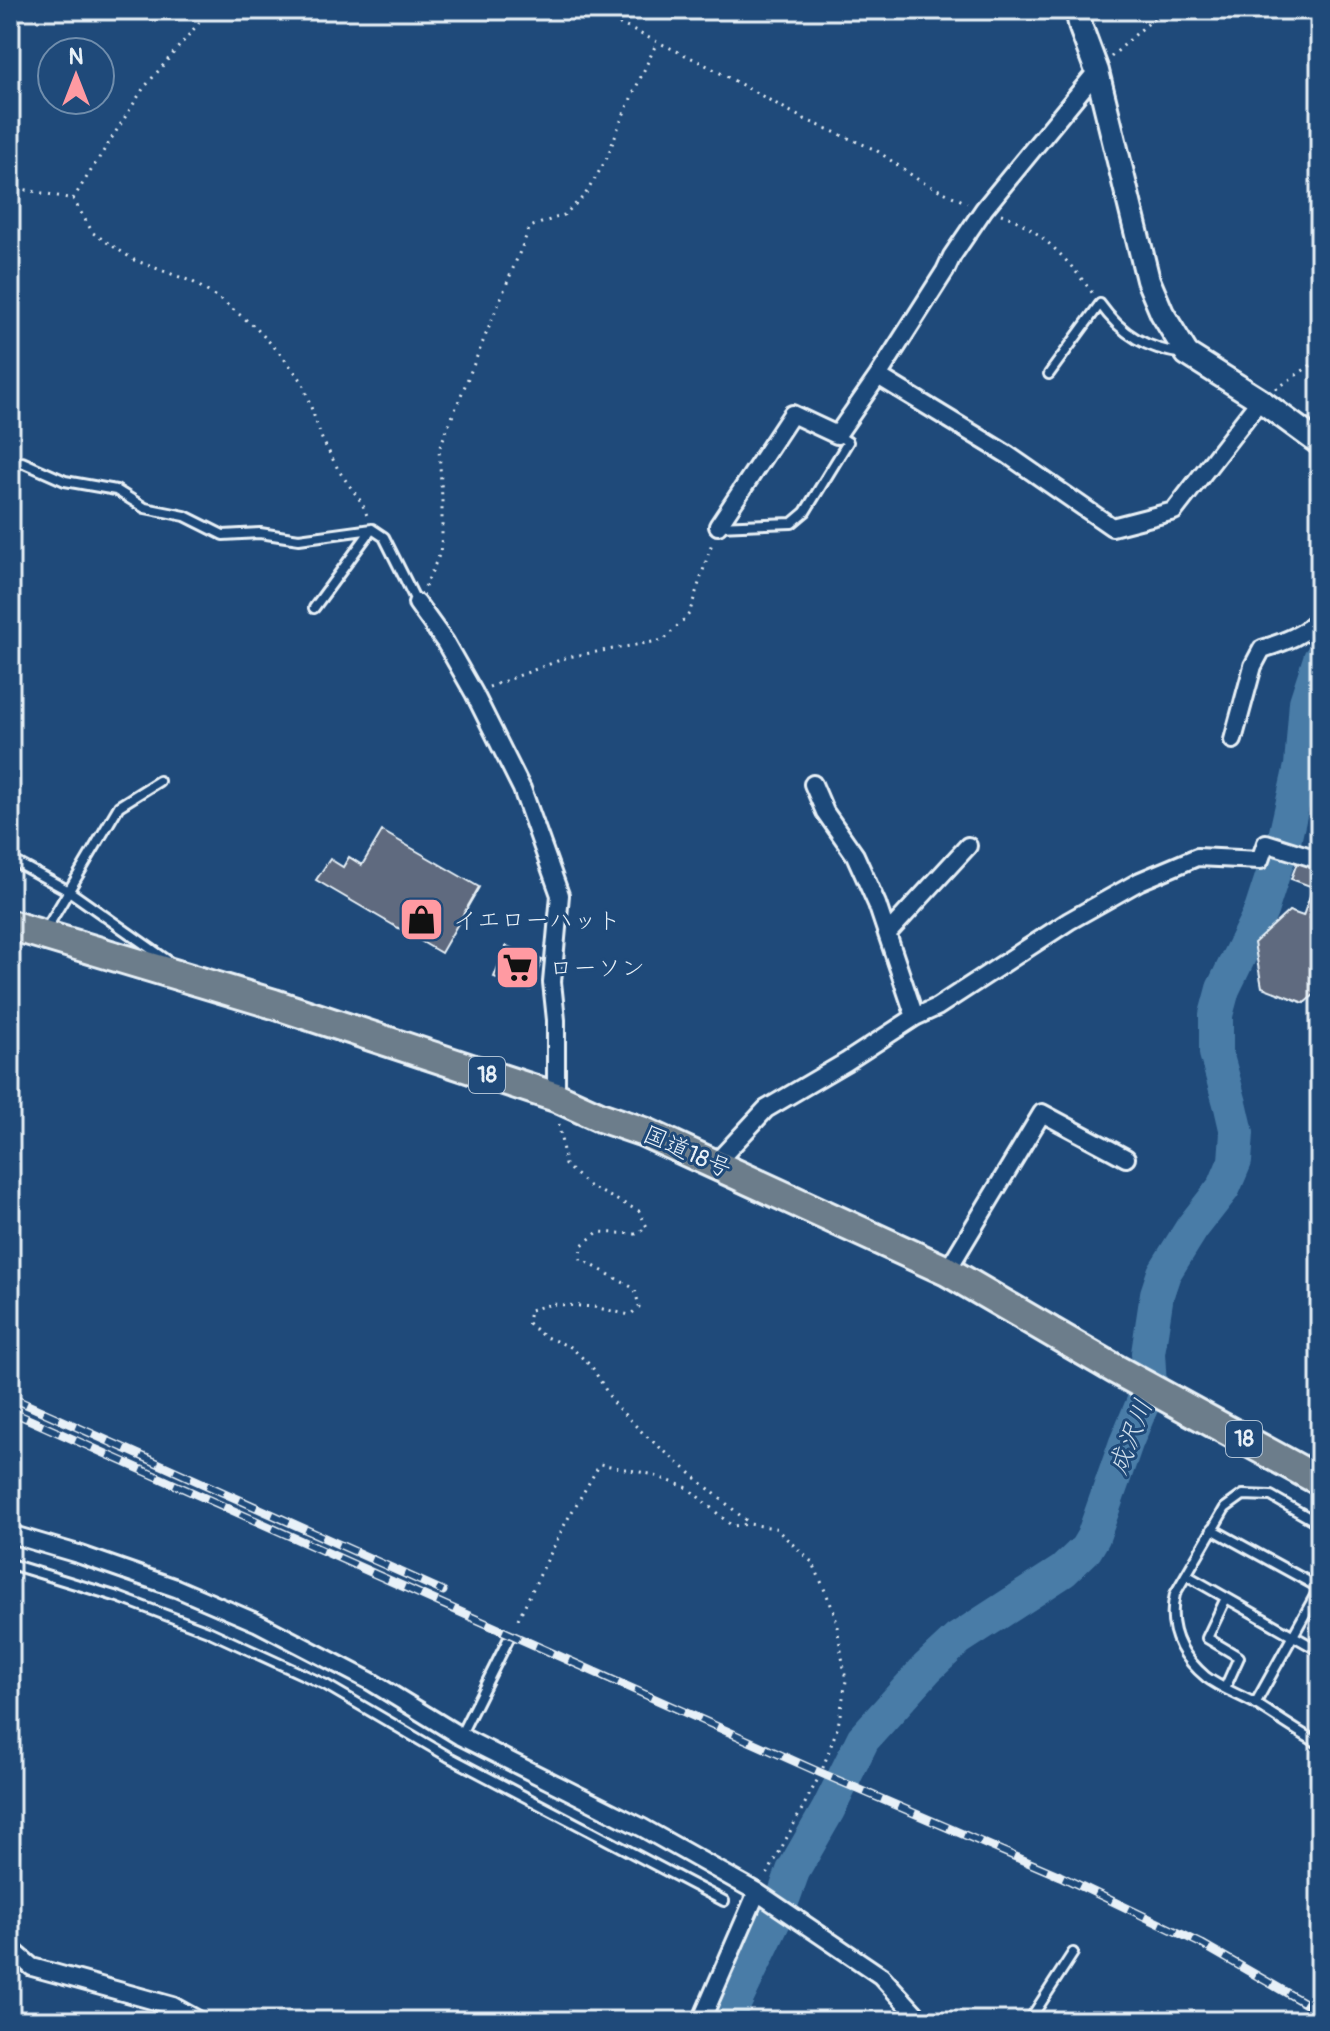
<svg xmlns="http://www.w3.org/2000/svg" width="1330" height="2031" viewBox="0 0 1330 2031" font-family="Pangolin,'Klee One',sans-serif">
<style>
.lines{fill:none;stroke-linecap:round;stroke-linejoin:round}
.river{stroke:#497ca7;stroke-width:34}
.building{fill:#5f6b7f;stroke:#e8f1f8;stroke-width:2}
.lane-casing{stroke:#e8f1f8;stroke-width:14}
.street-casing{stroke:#e8f1f8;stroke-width:22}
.secondary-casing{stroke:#e8f1f8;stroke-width:28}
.highway-casing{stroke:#e8f1f8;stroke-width:34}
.path{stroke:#e8f1f8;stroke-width:3;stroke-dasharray:2 6;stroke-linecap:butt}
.lane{stroke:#1f4a7a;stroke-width:8}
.street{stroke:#1f4a7a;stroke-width:16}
.secondary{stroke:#1f4a7a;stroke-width:22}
.highway{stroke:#6c7d8b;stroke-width:28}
.rail-casing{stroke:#e8f1f8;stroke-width:9}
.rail{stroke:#1f4a7a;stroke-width:6;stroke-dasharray:18;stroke-linecap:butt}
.labels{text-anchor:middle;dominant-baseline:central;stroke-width:6;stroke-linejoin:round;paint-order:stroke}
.shield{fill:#1f4a7a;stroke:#acbfd2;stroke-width:2}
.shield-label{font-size:22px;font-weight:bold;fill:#e8f1f8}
.poi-label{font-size:24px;fill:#e8f1f8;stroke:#1f4a7a;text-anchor:start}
.street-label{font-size:24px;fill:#e8f1f8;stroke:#1f4a7a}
.water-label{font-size:26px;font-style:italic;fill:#d0dfec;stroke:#1f4a7a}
</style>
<rect width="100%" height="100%" fill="#1f4a7a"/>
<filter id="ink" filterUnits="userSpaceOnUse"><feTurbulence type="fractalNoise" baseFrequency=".0125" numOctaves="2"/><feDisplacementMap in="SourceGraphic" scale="16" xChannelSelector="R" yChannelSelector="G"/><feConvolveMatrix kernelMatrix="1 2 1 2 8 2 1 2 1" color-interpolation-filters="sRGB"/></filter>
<g filter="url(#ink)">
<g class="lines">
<path class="river" d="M726,2021L779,1910L793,1871L828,1810L863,1739L927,1668L958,1639L1063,1571L1086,1549L1093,1537L1126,1443L1150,1386L1148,1353L1157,1294L1164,1273L1192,1228L1224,1187L1235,1161L1237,1133L1231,1107L1216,1053V1015L1223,989L1261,911L1285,837L1301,766L1306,702L1320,659"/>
</g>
<path class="building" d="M382,831L479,887L441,953L316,880L330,859L343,867L349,857L362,865Z
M1298,860L1320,868V911L1319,913L1313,911L1310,918L1320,922V990L1304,1003L1262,987L1254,943L1289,911L1303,916L1313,887L1291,879Z
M506,946L542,960L530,990L494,977Z"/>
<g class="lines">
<defs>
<path id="lane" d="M1049,374L1100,304C1122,335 1147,349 1184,354
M10,468L22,462L65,481L116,490L145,508L185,516L223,535L260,533L299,539L372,529L384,537L417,603
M718,526L792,523L805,512L848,442L837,435
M314,608L372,529
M10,859L69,891L167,960
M45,931L119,806L159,781
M1320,1524L1271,1496L1243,1495L1225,1508L1175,1594C1167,1628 1180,1655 1206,1677C1220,1688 1240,1695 1256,1704C1277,1717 1298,1732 1320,1744
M1212,1529L1320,1588
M10,1564L118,1597L208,1631L326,1685L449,1757L724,1901
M1186,1575L1320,1651
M1225,1688L1239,1657L1207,1638L1226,1598
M1255,1704L1320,1587
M460,1736L509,1638
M1029,2021L1073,1953"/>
<path id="street" d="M878,376L1008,455L1112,527L1174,511L1260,400
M718,526L792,414L837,435L878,376L945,271L952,256L984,209L1097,71
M417,603L445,642L474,693L522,789L560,895L552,982L556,1020V1097
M1233,740L1253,666L1262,649C1281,643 1309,634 1320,616
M813,784L825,812L855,855L877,904L915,1017
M887,934L968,846
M714,1165L766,1109L846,1062L915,1017L937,1007L1069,921L1140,881L1197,857L1260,860L1266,843L1320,860
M947,1271L1042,1113L1126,1158
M10,1534L78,1554L176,1588L258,1623L370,1681L460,1736L643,1828L757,1892L881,1976L922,2021
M10,1948L32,1967L173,2006L200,2021
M701,2021L757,1892"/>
<path id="secondary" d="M1077,10L1081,28L1097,71L1148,280L1162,313L1187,354L1260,400L1320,444"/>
<path id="highway" d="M10,925L274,1004L556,1097L600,1117L644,1132L947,1271L1115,1369L1320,1481"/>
</defs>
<use href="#lane" class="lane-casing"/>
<use href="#street" class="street-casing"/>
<use href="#secondary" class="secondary-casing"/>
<use href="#highway" class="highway-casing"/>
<path class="path" d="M590,10L702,63L804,119L876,150L920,181L967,203
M1111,57L1137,33L1164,10
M10,192L22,189L73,199L93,233L134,260L193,282L225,303L254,326L278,351L302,381L322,439L339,471L362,503L368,518
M73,199L143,89L198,24L213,10
M1001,214C1038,226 1071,263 1093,294
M1276,389L1320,359
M425,587L440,553L442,535V498L439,449L530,227L564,215L585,195L606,160L622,118L657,42
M489,687L568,657L664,640L689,614L712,543
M559,1124L565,1165L589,1186L639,1211L647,1227L636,1234L598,1232L582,1245L581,1259L635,1289L639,1307L630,1315L594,1307L552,1304L530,1310L528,1323L543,1336L571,1347L592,1367L614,1404L644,1434L748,1522
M518,1619L566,1522L600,1464L650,1474L688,1488L732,1526L749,1524L775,1528L813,1563L835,1614L846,1681L838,1726L821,1773L766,1877"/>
<use href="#lane" class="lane"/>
<use href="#street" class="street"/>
<use href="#secondary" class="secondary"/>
<use href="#highway" class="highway"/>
<defs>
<path id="rail" d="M10,1397L443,1591
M10,1411L821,1773L1060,1876L1202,1944L1320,2012"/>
</defs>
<use href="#rail" class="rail-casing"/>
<use href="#rail" class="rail"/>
</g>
</g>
<defs>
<symbol id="shop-square" viewBox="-11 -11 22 22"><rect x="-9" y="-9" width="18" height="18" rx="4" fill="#ff9aa2" stroke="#1f4a7a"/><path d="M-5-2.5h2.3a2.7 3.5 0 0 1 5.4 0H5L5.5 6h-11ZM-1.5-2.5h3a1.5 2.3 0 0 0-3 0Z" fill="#111"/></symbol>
<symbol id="supermarket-square" viewBox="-11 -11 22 22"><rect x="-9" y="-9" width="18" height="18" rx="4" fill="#ff9aa2" stroke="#1f4a7a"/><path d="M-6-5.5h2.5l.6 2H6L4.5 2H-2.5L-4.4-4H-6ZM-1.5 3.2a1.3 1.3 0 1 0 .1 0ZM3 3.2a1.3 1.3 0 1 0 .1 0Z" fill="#111"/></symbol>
</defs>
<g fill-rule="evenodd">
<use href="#shop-square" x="396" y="894" width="51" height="51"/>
<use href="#supermarket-square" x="492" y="942" width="51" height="51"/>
</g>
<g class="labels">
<g class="shield">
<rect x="469" y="1057" width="36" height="36" rx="6"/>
<rect x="1226" y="1421" width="36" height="36" rx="6"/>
</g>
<g class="shield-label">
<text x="487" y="1075">18</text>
<text x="1244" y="1439">18</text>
</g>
<g class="poi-label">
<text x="453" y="920">イエローハット</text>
<text x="549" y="968">ローソン</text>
</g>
<g class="street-label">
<text transform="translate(687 1152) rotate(24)">国道18号</text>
</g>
<g class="water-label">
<text transform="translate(1131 1437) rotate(-69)">成沢川</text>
</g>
</g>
<rect width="1330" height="2031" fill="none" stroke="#1f4a7a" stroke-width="40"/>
<rect x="20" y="20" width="1290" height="1991" fill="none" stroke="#e8f1f8" stroke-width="3" filter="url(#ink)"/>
<g transform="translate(76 76)"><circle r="38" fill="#1f4a7a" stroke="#6f8dac" stroke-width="2"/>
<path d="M0-6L14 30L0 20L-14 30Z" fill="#ff9aa2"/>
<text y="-12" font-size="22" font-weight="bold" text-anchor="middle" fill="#e8f1f8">N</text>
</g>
</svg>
